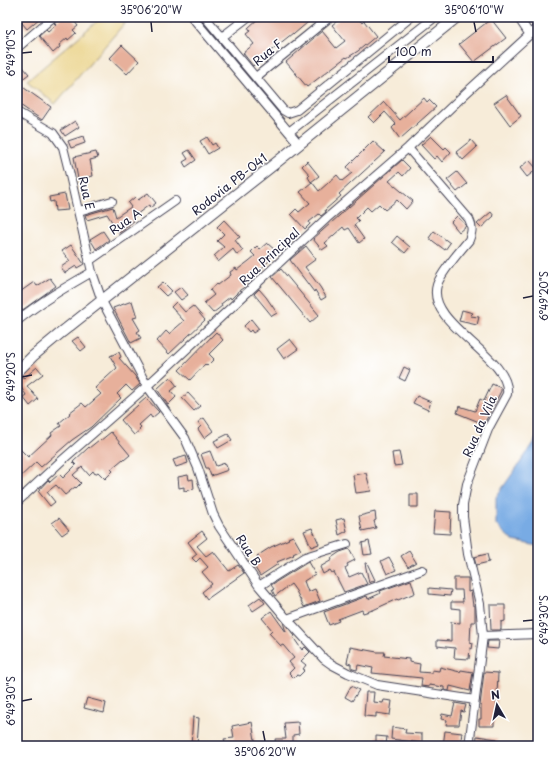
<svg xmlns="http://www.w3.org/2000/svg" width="555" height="763" viewBox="0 0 555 763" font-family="'Playpen Sans',sans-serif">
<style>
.sand{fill:#eeda9e;stroke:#887e6c}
.water{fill:#78abe4;stroke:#4d6690}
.building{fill:#e7b09b}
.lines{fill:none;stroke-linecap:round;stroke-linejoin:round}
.minor-casing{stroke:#424053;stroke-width:10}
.major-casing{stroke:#424053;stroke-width:12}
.minor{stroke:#fff;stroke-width:8}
.major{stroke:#fff;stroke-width:10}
.ticks{fill:none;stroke:#22223b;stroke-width:1.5}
.labels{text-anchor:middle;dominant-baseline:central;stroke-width:3;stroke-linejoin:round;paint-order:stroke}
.street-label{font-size:12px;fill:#22223b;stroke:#fff}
.neatline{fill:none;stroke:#22223b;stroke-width:1.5}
.ticks-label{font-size:10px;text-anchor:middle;fill:#22223b}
</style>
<rect width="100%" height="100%" fill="#fff"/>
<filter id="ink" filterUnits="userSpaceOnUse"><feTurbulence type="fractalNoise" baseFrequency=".025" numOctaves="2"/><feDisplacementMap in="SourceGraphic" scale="8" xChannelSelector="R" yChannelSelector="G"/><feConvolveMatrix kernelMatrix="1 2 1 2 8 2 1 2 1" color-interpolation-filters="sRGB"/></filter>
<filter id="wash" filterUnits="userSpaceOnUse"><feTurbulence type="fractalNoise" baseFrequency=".012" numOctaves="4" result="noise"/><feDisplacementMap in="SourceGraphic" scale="16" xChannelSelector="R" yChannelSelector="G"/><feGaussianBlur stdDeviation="0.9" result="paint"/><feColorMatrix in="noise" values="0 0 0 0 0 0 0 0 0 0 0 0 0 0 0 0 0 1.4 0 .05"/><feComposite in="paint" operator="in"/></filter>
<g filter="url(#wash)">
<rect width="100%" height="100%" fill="#f7ecd9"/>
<path class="sand" d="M102,17H130L55,104L27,81Z"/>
<path class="water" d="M538,434V546L513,541L496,525V497L534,443Z"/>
<g id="blocks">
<path class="building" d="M17,17H41L27,29Z
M62,17H71L78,26L73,30L76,33L68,40L67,38L59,45L60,47L53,53L39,36L46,30L48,32L56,25L54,23Z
M260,17H314L294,34L293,33L263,57L253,66L243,53L254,44L246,34L250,31L248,28Z
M342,17H357L362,23L364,21L376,36L358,51L347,58L346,57L307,87L286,62L322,31L336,48L345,41L332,25Z
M491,19L506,38L474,62L459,44Z
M122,45L139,61L127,74L110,58Z
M17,60L29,74L17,83L51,107L42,120L17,103Z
M506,95L521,116L510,125L494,103Z
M424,98L427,102L429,100L436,107L400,139L392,128L396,124L385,112L374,123L368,117L384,102L400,120Z
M75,121L79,127L65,136L61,130Z
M83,136L85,143L71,148L68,141Z
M431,136L444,149L446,147L451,152L442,162L437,156L434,159L421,145Z
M207,137L212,145L215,143L218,148L208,154L200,141Z
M471,140L477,147L463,160L456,152Z
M373,141L385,152L339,194L341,196L325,210L326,212L321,216L319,214L309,222L310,224L305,229L291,214L296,209L299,212L310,203L300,192L312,182L319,191L337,175L342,181L352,173L347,167Z
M189,150L196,160L186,167L183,162L188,159L184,153Z
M96,152L98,158L90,160L93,176L78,179L74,157Z
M402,160L410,168L403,176L399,172L389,181L413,201L406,209L397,200L385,210L379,204L371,211L367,207L356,218L359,221L354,225L364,239L359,243L349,228L345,230L343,227L325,243L328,246L322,250L313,239Z
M529,160L537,169L527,177L520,168Z
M307,161L319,176L311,182L308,177L310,175L302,166Z
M457,172L467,184L457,192L447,180Z
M148,193L156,203L150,208L149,205L132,218L134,221L124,228L125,229L119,233L107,214L87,220L85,215L113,207L116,217L131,207L128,203L135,197L138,200Z
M65,194L68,210L55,211L54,201L50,202L49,197Z
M491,212L494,216L481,228L477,224Z
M457,216L466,226L459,232L451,222Z
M224,220L240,237L235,240L243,251L237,255L233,249L218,262L214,256L224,247L217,241L224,234L217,227Z
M103,231L109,240L96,249L90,239Z
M434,231L450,243L445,250L429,238Z
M397,236L410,247L405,253L392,242Z
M267,243L276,251L269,259L270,260L255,275L256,276L249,284L237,292V293L231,299L230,297L221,304L222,306L213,313L204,303L214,295L210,290L217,284L218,285L231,275L230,272L236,268L237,270L249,261L255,256L251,252L257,246L260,249Z
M71,245L84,264L77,268L76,266L65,273L61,267L70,261L62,251Z
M306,246L316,259L305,267L320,287L326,297L321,300L315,290L314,292L290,260Z
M281,269L319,315L310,323L272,277Z
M50,278L56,286L17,314V294L34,282L37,286Z
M163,282L172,291L166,296L157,287Z
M181,287L188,295L181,300L174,292Z
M259,289L266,297L277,313L272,316L254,294Z
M132,301L137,317L133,318L140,330L137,332L141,338L131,343L113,308Z
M176,302L185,312L193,306L205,320L169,354L157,341L166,331L169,334L184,321L171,307Z
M462,310L473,313L470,316L479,317L477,325L459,321Z
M251,319L259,329L253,333L251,330L249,332L244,326Z
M216,332L223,340L209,354L214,359L207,366L205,364L190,380L179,370Z
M78,337L86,347L81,351L72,341Z
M290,339L298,349L284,359L277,349Z
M119,352L121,357L119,358L135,376L140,384L132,391L126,385L117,394L121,398L91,427L72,440L41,467L36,462L17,480V446L28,457L52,435L51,433L61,426L59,423L70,414L69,413L82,403L86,407L101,394L95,388L117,368L110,356Z
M37,367L43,374L27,386L38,399L30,406L23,397L26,395L17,381L23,377L24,378Z
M404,367L410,370L405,381L399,378Z
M170,377L177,386L171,391L176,397L168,405L157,389Z
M492,384L501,388V391L484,424L457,413L459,406L475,411L480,399L484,401Z
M188,393L200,406L194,411L182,398Z
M417,396L431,402L428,410L413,403Z
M146,398L159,412L152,418L150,415L139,425L141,427L139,429L140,430L134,435L121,420Z
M204,418L213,431L204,438L198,429L201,426L198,422Z
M111,432L130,455L124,460L123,459L111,469L113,471L105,479L98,472L95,474L93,471L89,475L82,467L73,475L81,483L76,488L75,487L65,495L56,485L47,492L55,502L50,506L38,491L48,480L50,482L59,474L63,478L76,465L73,462L89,447V448L99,440L100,441Z
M228,434L232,440L218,448L214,441Z
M210,451L216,466L225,463L228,470L211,476L208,468H206L201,454Z
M399,452L402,465L394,466L392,453Z
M186,456L188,463L176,467L173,460Z
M366,473L371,491L356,493L353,475Z
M188,475L189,480L193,479L194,489L184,491V487L179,488L178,477Z
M410,494H418V507H410Z
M435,511L451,512L450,534L433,533Z
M375,512L376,520L374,521L376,528L362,531L359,516Z
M59,518L69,530L62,535L52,523Z
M344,518L347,531L339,535L336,520Z
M312,528L319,544L311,547L304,531Z
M202,531L207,538L197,546L206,556L213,551L229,571L238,565L244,573L207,599L202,592L212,584L202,572L208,567L200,558L196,562L192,558L197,554L188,542Z
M293,536L301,550L293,554L294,555L277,562L278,564L260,576L252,563L259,559L257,556L271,547L289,539L288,538Z
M369,541L372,554L364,555L362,543Z
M349,549L355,560L347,564L348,566L345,568L349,577L361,572L367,584L344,592L334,572L332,573L330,570L323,574L320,567L332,560L331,558L340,552Z
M409,551L416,562L408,567L401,556Z
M487,554L489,562L476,565L474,557Z
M389,557L396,570L387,574L381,561Z
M308,562L315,574L304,581L308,592L315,589L320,601L304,607L296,591L291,584L275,596L272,590L274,589L271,585Z
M365,563H367L375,580L369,583Z
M454,578H468V592L471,591L473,606H475V622H471L470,642L473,643L472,649L470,648L469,659L454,658L455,648L437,646V640L451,641V622L460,623V609L451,608V602H463L462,590H454Z
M411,580L415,593L398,600L397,599L373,610L363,613L362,610L338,619L339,621L329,625L324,612L367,596L368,599L381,593L380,591Z
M429,588L451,590L450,596L429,594Z
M260,597L265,603L253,611L249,605Z
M490,605H505V621L501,622V630H491Z
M271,611L286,632L283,622L295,636L293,637L302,650L305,647L310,652L301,661L306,665L303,669L305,670L299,676L297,675L294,678L289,673L294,668L289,662L294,658L283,645L281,646L269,633L272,630L262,618Z
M488,641H499L498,649L487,648Z
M350,647L377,652H385L384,656L409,659V662L420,664L419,672L432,673V670L439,671L440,667L460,672L461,670L473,672L470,691L450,686L449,691L444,690V687L429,685V687L421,686L422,678L372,673L373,668L358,665L357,670L353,669L351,668V664L347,663Z
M484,672L498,673L496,718H494V726H479V719H481V706H480Z
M351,686L359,690L352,701L345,697Z
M366,692H374L373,702L383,703L384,700L392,701L390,715L376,713V717L364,716Z
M87,698L106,703L104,713L84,708Z
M455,703L466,705L464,712L461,711L459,725H446L447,720L441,719L442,714L452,716Z
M193,717L199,718L197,745H191Z
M252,722L256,746H240V743L226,746L224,739L234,738L232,726Z
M298,722L299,734L293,735V746H276L275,739H286L284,723Z
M392,727L406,729L405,733L422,734V743L391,739Z
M445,731L462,733L460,746H443Z
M376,736L387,737L386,744H376Z
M477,736L497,739L496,746L476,744Z"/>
</g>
</g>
<g filter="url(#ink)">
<use href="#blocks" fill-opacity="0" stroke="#424053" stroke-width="1"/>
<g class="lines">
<defs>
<path id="minor" d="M192,17L299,144
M205,17L283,110L288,113L297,110L411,17
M518,17L530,35
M222,37L248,17
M17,48L53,17
M256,77L330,17
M17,112L53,133L63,147L69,171L92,272L102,301L147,386L185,438L198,468L213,514L219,526L259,586L287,619L324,659L331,664L348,673L377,685L475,700
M289,132L435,17
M408,148L469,219C473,227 472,232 469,240C460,251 441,272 437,285C425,324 512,357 507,394L489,427L467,484L463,505V517L468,554L480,604L483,636L469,746
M79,211L112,201
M89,261L175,201
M17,321C40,302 66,287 92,272
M17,502L59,463L147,386L327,218L408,148L466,93L538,27
M259,586L305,557L347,544
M287,619L422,570
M483,636L538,634"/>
<path id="major" d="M17,372L33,356L62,332L277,162L457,17"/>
</defs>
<use href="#minor" class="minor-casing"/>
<use href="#major" class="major-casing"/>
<use href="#minor" class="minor"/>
<use href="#major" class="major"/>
</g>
</g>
<path class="ticks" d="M151,22L152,32M474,22L476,32M22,53L32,52M523,298L533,296M22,377L32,375M523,621L533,620M22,701L32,699M263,731L265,741"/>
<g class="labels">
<g class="street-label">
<text transform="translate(267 52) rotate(-39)">Rua F</text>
<text transform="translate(229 184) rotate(-38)">Rodovia PB-041</text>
<text transform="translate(87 193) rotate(77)">Rua E</text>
<text transform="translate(125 221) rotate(-35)">Rua A</text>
<text transform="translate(269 256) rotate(-43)">Rua Principal</text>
<text transform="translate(479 426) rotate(-66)">Rua da Vila</text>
<text transform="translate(249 550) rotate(57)">Rua B</text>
</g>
</g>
<rect width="555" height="763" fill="none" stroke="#fff" stroke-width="44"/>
<g transform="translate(497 705) rotate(351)" stroke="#ffffff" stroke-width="3" paint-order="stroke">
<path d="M0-3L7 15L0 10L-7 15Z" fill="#22223b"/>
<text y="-6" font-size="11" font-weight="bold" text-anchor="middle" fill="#22223b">N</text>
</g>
<path d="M389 56v6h104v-6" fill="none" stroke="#22223b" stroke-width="2"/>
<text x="395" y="56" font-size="12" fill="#22223b" stroke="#ffffff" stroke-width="3" paint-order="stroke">100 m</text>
<rect x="22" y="22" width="511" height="719" class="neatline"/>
<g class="ticks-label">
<text x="151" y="14">35°06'20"W</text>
<text x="474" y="14">35°06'10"W</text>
<text transform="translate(11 53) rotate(-90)" y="4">6°49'10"S</text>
<text transform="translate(544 296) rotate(-90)" y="4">6°49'20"S</text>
<text transform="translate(11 377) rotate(-90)" y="4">6°49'20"S</text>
<text transform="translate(544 620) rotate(-90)" y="4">6°49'30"S</text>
<text transform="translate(11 701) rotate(-90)" y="4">6°49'30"S</text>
<text x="265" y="756">35°06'20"W</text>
</g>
</svg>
